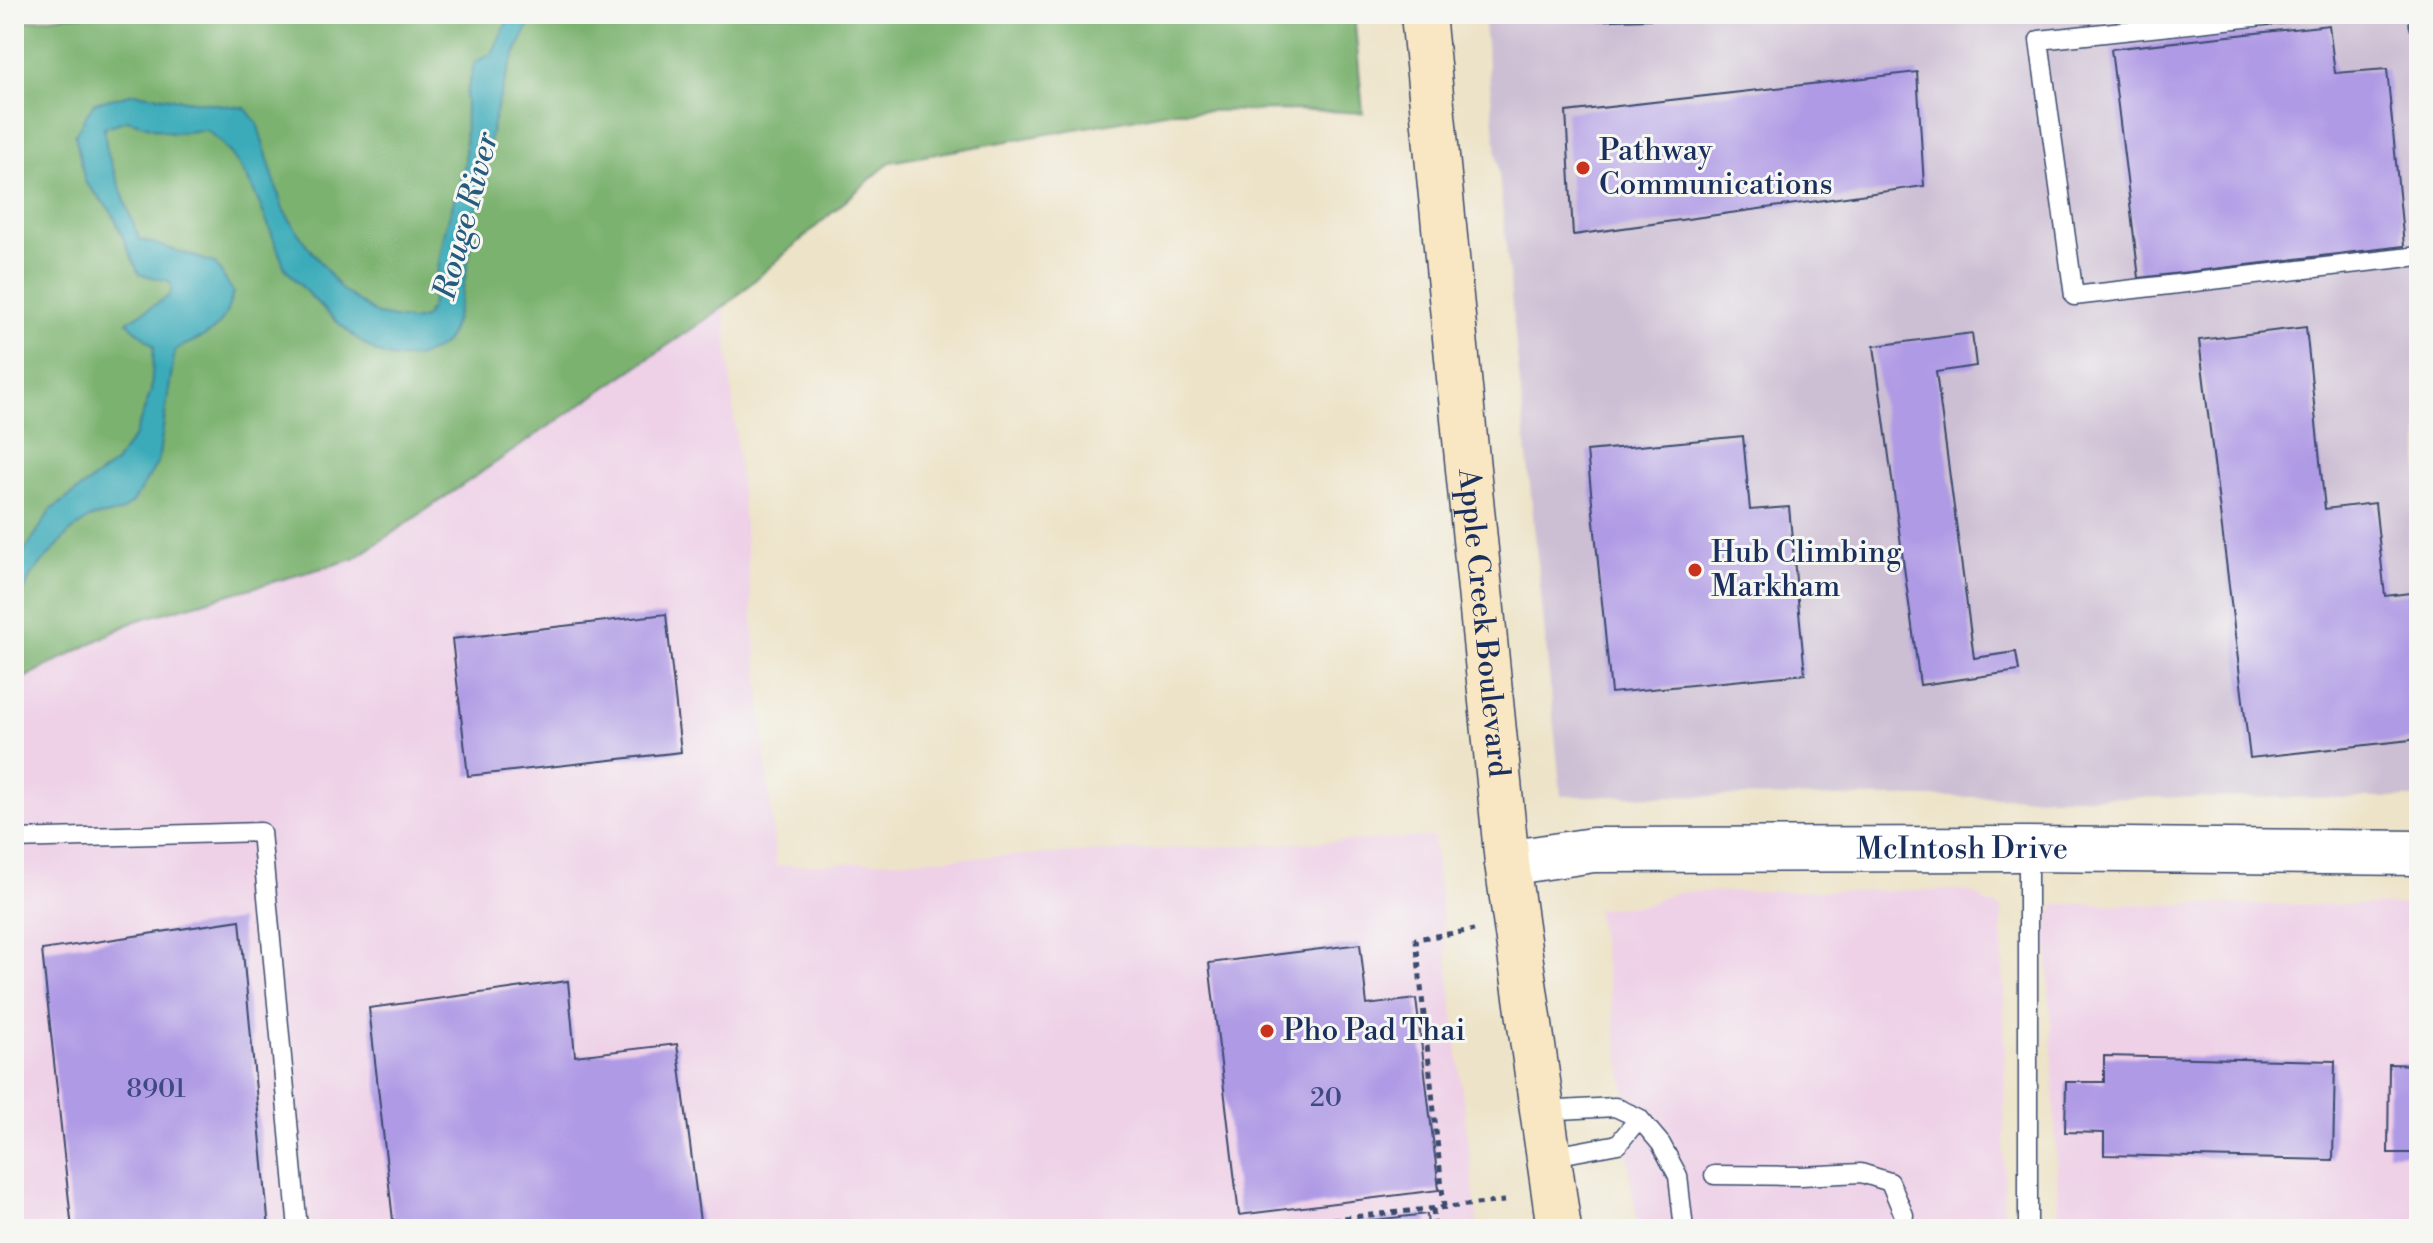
<svg xmlns="http://www.w3.org/2000/svg" width="2433" height="1243" viewBox="0 0 2433 1243" font-family="'Libre Bodoni',serif">
<style>
.built{fill:#eed0e7}
.industrial{fill:#ccbed3}
.forest{fill:#7cb26f;stroke:#4c7066;stroke-width:2}
.water{fill:#3babb9;stroke:#2b6d8c;stroke-width:2}
.building{fill:#af9ae5}
.lines{fill:none;stroke-linecap:round;stroke-linejoin:round}
.service-casing{stroke:#3a4a6e;stroke-width:21}
.tertiary-casing{stroke:#3a4a6e;stroke-width:47}
.secondary-casing{stroke:#3a4a6e;stroke-width:47}
.path{stroke:#3a4a6e;stroke-width:5;stroke-dasharray:6 6;stroke-linecap:butt}
.service{stroke:#fff;stroke-width:18}
.tertiary{stroke:#fff;stroke-width:44}
.secondary{stroke:#f9e7c3;stroke-width:44}
.poi-dot{fill:#c8321e;stroke:#f6f6f2;stroke-width:3}
.labels{text-anchor:middle;dominant-baseline:central;stroke-width:6;stroke-linejoin:round;paint-order:stroke}
.number-label{font-size:26px;fill:#404a80}
.poi-label{font-size:30px;fill:#1b2f5e;stroke:#f6f6f2;text-anchor:start}
.street-label{font-size:30px;fill:#1b2f5e;stroke:#f6f6f2}
.water-label{font-size:32px;font-style:italic;fill:#265a7e;stroke:#f6f6f2}
</style>
<rect width="100%" height="100%" fill="#f6f6f2"/>
<filter id="ink" filterUnits="userSpaceOnUse"><feTurbulence type="fractalNoise" baseFrequency=".0125" numOctaves="2"/><feDisplacementMap in="SourceGraphic" scale="16" xChannelSelector="R" yChannelSelector="G"/><feConvolveMatrix kernelMatrix="1 2 1 2 8 2 1 2 1" color-interpolation-filters="sRGB"/></filter>
<filter id="wash" filterUnits="userSpaceOnUse"><feTurbulence type="fractalNoise" baseFrequency=".006" numOctaves="4" result="noise"/><feDisplacementMap in="SourceGraphic" scale="32" xChannelSelector="R" yChannelSelector="G"/><feGaussianBlur stdDeviation="1.8" result="paint"/><feColorMatrix in="noise" values="0 0 0 0 0 0 0 0 0 0 0 0 0 0 0 0 0 1.4 0 .05"/><feComposite in="paint" operator="in"/></filter>
<g filter="url(#wash)">
<rect width="100%" height="100%" fill="#ede3c8"/>
<path class="built" d="M724,307L776,866L1433,837L1478,1229H14V683L135,621L354,559Z
M1961,890L1978,895L1988,904H1995L2002,910L2005,1054L2003,1229H1638L1628,1161L1625,1090L1596,909L1646,905L1677,892Z
M2056,904L2419,905V1229H2059L2047,928L2051,912Z"/>
<path class="industrial" d="M1483,14H2419V798L1561,796Z"/>
<path class="forest" d="M110,14H1354L1363,113L1308,110L1176,111L890,162L724,307L354,559L135,621L14,683V23L63,16Z"/>
<path class="water" d="M511,14H534C526,32 516,50 509,69C485,135 477,214 464,283C461,298 454,336 442,345C425,358 399,363 379,353C350,338 306,293 285,268C265,219 250,162 206,130L171,133L127,120L104,128L107,152L139,239L215,263L233,292C223,333 210,333 175,350L158,462L133,502L120,512L89,518L69,533L31,575L14,616V568L51,510L114,464L135,435L151,391L154,346L127,322L169,296L172,287L169,281L139,274L112,212L85,182L75,134L94,103L134,93L245,108L257,123L283,209L303,240L342,290L378,315L411,321L424,318L431,307L445,230L465,164L466,95L475,62L492,54Z"/>
<g id="blocks">
<path class="building" d="M1576,14H1657L1651,19L1577,21Z
M2329,25L2335,73L2387,69L2404,246L2139,278L2111,49Z
M1917,72L1924,186L1573,235L1566,112Z
M2306,327L2325,509L2375,503L2385,596L2419,592V739L2250,758L2199,340Z
M1972,333L1976,366L1936,372L1974,658L2016,652L2019,671L1920,685L1874,346Z
M1743,436L1750,510L1789,507L1805,674L1611,693L1587,451Z
M666,614L681,752L468,776L452,639Z
M240,920L269,1229H72L42,950Z
M1360,944L1367,1005L1416,999L1439,1190L1239,1215L1209,963Z
M568,981L575,1056L677,1044L701,1229H394L369,1008Z
M2104,1056L2335,1061L2333,1160L2104,1155V1133L2065,1132L2066,1082H2104Z
M2389,1064L2419,1065V1153H2388Z
M1427,1214L1428,1229H1311V1227Z"/>
</g>
</g>
<g filter="url(#ink)">
<use href="#blocks" fill-opacity="0" stroke="#3a4a6e" stroke-width="2"/>
<g class="lines">
<defs>
<path id="service" d="M2282,14L2039,40L2074,296L2419,256
M2418,14L2419,25
M14,839L261,832L298,1229
M2028,849V1229
M1542,1111L1615,1107L1639,1118L1661,1144L1678,1176L1684,1229
M1549,1157L1618,1144L1639,1118
M1714,1175L1801,1176L1861,1173L1890,1182L1904,1215L1902,1229"/>
<g id="tertiary">
<path id="s1" d="M1507,863L1593,850L2028,849L2419,853"/>
</g>
<g id="secondary">
<path id="s2" d="M1423,14L1507,863L1559,1229"/>
</g>
</defs>
<use href="#service" class="service-casing"/>
<use href="#tertiary" class="tertiary-casing"/>
<use href="#secondary" class="secondary-casing"/>
<path class="path" d="M1444,1207L1416,939L1474,930
M1433,1209L1435,1229
M1237,1229L1505,1201"/>
<use href="#service" class="service"/>
<use href="#tertiary" class="tertiary"/>
<use href="#secondary" class="secondary"/>
</g>
</g>
<g class="poi-dot">
<circle cx="1583" cy="168" r="8"/>
<circle cx="1695" cy="570" r="8"/>
<circle cx="1267" cy="1031" r="8"/>
</g>
<g class="labels">
<g class="number-label">
<text x="156" y="1089">8901</text>
<text x="1326" y="1098">20</text>
</g>
<g class="poi-label">
<text x="1599" y="151">Pathway<tspan x="1599" dy="34">Communications</tspan></text>
<text x="1711" y="553">Hub Climbing<tspan x="1711" dy="34">Markham</tspan></text>
<text x="1283" y="1031">Pho Pad Thai</text>
</g>
<g class="street-label">
<text stroke="none"><textPath href="#s2" startOffset="612">Apple Creek Boulevard</textPath></text>
<text stroke="none"><textPath href="#s1" startOffset="456">McIntosh Drive</textPath></text>
</g>
<g class="water-label">
<text transform="translate(466 216) rotate(-75)">Rouge River</text>
</g>
</g>
<rect width="2433" height="1243" fill="none" stroke="#f6f6f2" stroke-width="48"/>
</svg>
